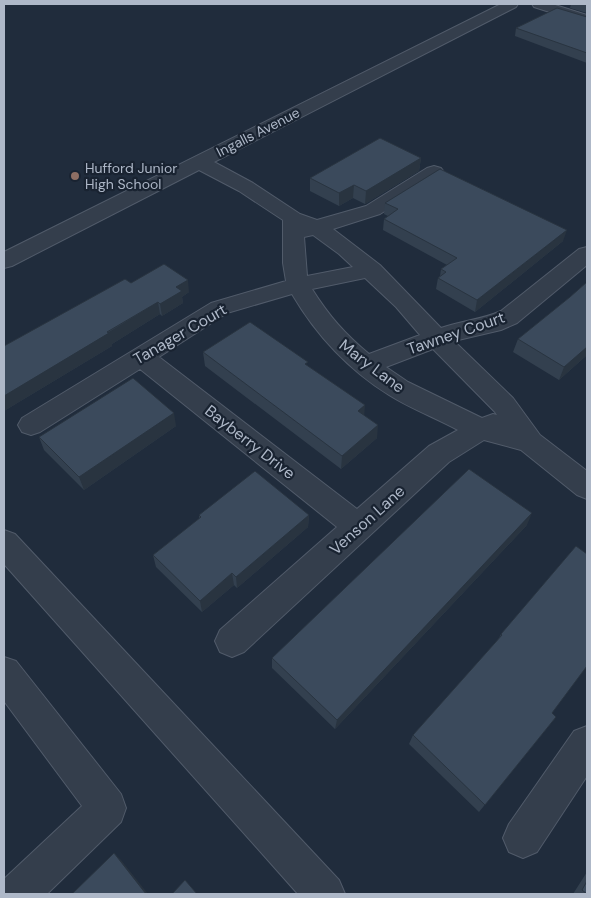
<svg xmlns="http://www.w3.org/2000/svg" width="591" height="898" viewBox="0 0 591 898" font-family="'DM Sans',sans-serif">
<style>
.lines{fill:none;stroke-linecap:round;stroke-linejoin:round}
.minor-casing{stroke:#515b6a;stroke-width:2}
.minor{fill:#343e4c;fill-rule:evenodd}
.wall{fill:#33404f}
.shaded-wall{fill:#293440}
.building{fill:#3b4a5c;stroke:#293440}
.education-dot{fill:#8d6e63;stroke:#192331;stroke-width:2}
.labels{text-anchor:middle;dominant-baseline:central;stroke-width:4.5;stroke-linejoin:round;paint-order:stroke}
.far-street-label{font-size:14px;fill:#aeb8c8;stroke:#192331}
.far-poi-label{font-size:14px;fill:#aeb8c8;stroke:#192331;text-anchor:start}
.street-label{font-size:16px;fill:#aeb8c8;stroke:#192331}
</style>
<rect width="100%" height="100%" fill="#202c3c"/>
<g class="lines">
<defs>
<path id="minor" d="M501,4H518L516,7L214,162L253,183L300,214L317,220L366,206L427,168L434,166L441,168L444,172L441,176L380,214L333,229L380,265L441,328C460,321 481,320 501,311L579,249L587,247V265L517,323L501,330L454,341L513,398L540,435L587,471V499L577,495L521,450L484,440L449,462L244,652L232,657L220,652L215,641L220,630L337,527L140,369L40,432L31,435L22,432L18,425L22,418L211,303L286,281L283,263V220L239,191L199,170L12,266L4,268V252ZM313,235L339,254L353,267L307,276L304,237ZM365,278L396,307L420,335L369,354C345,334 329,316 312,289ZM292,294C316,335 349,370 389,395C411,409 436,418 458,430L429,446L357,509L159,357L227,313ZM433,349L495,412L497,415L493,414L482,418L408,382L386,367Z
M532,4H552L587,15V24L534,7Z
M4,530L15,534L339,880L345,894H298L4,564Z
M4,657L16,661L121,794L126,808L121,822L47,894H4V879L82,806L4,701Z
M587,726V776L537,852L523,858L509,852L503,838L509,824L574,731Z"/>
</defs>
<use href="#minor" class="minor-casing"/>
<use href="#minor" class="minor"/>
</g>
<path class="wall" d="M571,4H587V13L570,8Z
M587,17V63L515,36L516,28Z
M421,158L419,171L365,204L353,198L339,206L310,191V178Z
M385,203L563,241L475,312L436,289L438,278L440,276L441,269L447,265L383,230L384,219L388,216L384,214Z
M587,282V355L559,380L513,352L518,339L570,297Z
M131,283L189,292L182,297L183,303L162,316L160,314L112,344V346L4,411V346Z
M203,352L307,366L364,415L377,438L341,469L205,366Z
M176,426L84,490L44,450L39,437Z
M199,515H309L308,527L237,588L234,585L202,612L156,567L153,555L199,519Z
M527,525L335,729L272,668V658Z
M587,554L552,713L556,717L479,812L409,744L413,735L497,642L501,634Z
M587,872V894H573Z"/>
<path class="shaded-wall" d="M421,158L419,171L365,204L366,191Z
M354,185L353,198L339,206V193Z
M567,230L563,241L475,312L477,300Z
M188,280L189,292L182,297L183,303L162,316L160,304L176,287Z
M158,302L160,314L112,344V346L4,411V396Z
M587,347V355L559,380L564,367Z
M365,405L364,418L358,411Z
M174,413L176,426L84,490L79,477Z
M378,425L377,438L341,469L342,456Z
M532,513L527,525L335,729L337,720Z
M309,515L308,527L237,588L236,577Z
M232,573L234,585L202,612L200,601Z
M114,853L121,860L148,894H146Z"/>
<path class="building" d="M557,8L587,17V53L516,28Z
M380,138L421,158L366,191L354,185L339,193L310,178Z
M440,169L567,230L477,300L438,278L446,272L441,269L457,258L384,219L398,209L385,203Z
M164,264L188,280L176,287L182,291L160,304L158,302L107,332L109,333L4,396V346L125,279L131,283Z
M587,282V347L564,367L518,339L570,297Z
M250,322L308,362L305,364L365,405L358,411L378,425L342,456L203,352Z
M133,378L174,413L79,477L39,437Z
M469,469L532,513L337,720L272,658Z
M255,471L309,515L236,577L232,573L200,601L153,555L201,517L199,515Z
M576,546L587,554V666L552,713L556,717L485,805L413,735L502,635L501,634Z
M114,853L146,894H72Z
M185,880L197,894H172Z
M587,881V894L582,890Z"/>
<circle class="education-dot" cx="75" cy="176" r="5"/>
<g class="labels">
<g class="far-street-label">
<text transform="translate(258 132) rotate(-27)">Ingalls Avenue</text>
</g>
<g class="far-poi-label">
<text x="85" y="168">Hufford Junior<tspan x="85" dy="16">High School</tspan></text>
</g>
<g class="street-label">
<text transform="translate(456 333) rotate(-19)">Tawney Court</text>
<text transform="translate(180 334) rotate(-30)">Tanager Court</text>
<text transform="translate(372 366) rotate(37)">Mary Lane</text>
<text transform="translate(250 442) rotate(38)">Bayberry Drive</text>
<text transform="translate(367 520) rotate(-42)">Venson Lane</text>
</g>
</g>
<rect width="591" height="898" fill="none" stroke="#aeb8c8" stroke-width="10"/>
</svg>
